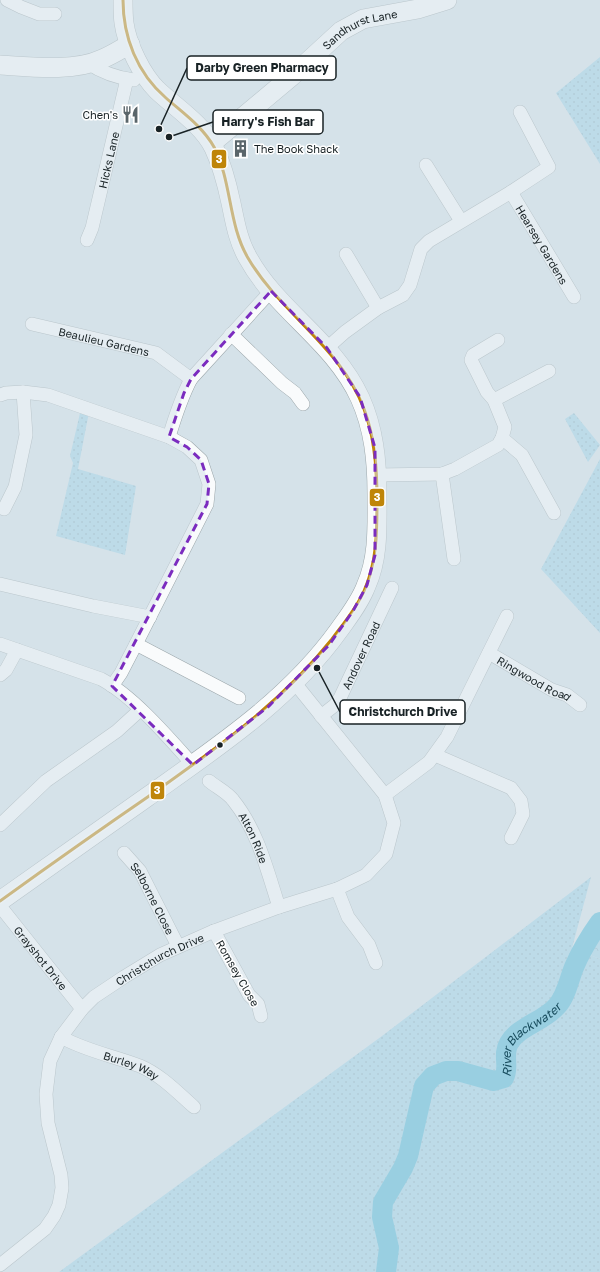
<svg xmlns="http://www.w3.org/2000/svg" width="600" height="1272" viewBox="0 0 600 1272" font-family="'Golos Text',sans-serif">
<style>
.grass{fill:url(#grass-dots)}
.forest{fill:url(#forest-crowns)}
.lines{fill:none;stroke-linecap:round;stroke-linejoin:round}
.river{stroke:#50b9d8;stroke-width:20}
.street-casing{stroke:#9ba6aa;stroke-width:14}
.secondary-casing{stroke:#9ba6aa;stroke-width:20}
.street{stroke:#f9fbfc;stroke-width:13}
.secondary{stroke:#f9fbfc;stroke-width:19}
.bus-1-casing{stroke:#fff;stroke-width:6}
.bus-1{stroke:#bf8509;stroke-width:3}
.marked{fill:none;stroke:#7b2cbf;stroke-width:3;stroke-dasharray:8 5;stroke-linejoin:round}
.bus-dot{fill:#182225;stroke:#fff;stroke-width:1.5}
.labels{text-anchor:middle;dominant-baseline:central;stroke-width:3;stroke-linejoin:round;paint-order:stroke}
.street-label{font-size:11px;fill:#182225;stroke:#fff}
.poi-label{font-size:11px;fill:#182225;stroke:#fff;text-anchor:end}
.water-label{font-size:12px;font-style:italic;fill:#184d5e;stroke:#fff}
.leader{fill:none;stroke:#182225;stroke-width:1.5}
.callout-dot{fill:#182225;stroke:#fff;stroke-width:1.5}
.callout{fill:#fff;stroke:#182225;stroke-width:1.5}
.callout-label{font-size:12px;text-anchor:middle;font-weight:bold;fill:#182225}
.line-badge{stroke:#fff;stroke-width:1.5}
.badge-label{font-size:11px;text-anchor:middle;font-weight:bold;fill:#fff}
</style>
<defs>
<pattern id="grass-dots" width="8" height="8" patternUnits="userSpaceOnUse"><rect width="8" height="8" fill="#a0d2e6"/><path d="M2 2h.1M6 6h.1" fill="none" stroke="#89b4c5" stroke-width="1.8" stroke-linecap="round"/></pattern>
<pattern id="forest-crowns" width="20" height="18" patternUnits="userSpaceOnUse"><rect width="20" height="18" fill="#a0d2e6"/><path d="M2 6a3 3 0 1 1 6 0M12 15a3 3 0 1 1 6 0" fill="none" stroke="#89b4c5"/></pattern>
</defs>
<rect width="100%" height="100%" fill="#d5e2e9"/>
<path class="grass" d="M600,57V164L556,93Z
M81,409L89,412L78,469L136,486L125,555L56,536L73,463L70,456Z
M574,413L600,445L588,462L565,419Z
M600,459V633L541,569Z
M591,877L572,948L600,959V1272H59L382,1036Z"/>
<path class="forest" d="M600,918V959L572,948Z"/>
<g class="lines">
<path class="river" id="s1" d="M386,1272L389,1248L382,1217L383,1202L403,1168L408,1156L424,1086L433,1076L446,1071H458L494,1081L504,1078C510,1067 502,1055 509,1043C519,1026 543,1022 557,1006C567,995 569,978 575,965C582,949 590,936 600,922"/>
<defs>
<g id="street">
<path d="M7,0L21,7L39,14H55"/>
<path d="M88,63C101,72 119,78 134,80"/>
<path d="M426,165L461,221"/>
<path id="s2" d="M511,192L574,297"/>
<path id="s3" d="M87,240L92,228L127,79"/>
<path d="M346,254L378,308"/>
<path id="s4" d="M32,324L156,353L191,379"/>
<path d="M231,334L282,383L295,393L303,404"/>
<path d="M327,348L345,332L378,308L403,295L410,285L421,249L429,241L511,192L549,167L520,112"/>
<path d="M0,395L6,393L23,392L48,395L169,437L187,447L201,460L209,484L207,504L136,644L121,673L112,686"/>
<path d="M494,400L549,371"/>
<path d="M169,437C175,417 181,398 191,379L271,291"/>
<path d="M502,438L522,455L554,513"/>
<path d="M442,474L454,559"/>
<path d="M377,475L442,474L455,469L498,445L502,438L505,427L494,400L487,392L471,360L473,355L498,340"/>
<path d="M4,509L15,487L26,435L23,392"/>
<path d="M0,584L93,606L150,617"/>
<path d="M0,644L101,679C133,696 168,737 193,765"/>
<path d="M136,644L239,698"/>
<path id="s5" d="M489,653L552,690L567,695L580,705"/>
<path d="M0,675L6,670L17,650"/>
<path id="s6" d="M321,716L335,705L340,698L392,588"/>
<path d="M435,755L511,788L521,801L523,814L511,838"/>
<path id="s7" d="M209,781C216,787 227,792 233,800C258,831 267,870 279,907"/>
<path d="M385,795L429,762L447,737L507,616"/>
<path d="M0,825L46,781L117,731L140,710"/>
<path id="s8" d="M124,853L140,871L178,946"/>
<path d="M337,889L348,917L369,945L376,963"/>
<path id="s9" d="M0,906L82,1009"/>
<path d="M214,931L249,995L258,1004L261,1016"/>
<path id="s10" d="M61,1037C86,1051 114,1056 140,1066C161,1075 177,1092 194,1107"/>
<path id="s11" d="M0,1265L45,1229L54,1216L59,1205L62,1188L61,1175L48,1123L46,1094L50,1061L61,1037L82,1009L94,997L124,977L160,955L214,931L279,907L337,889L366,875L386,854L394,823L385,795L294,682"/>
</g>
<g id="secondary">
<path d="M0,65C31,67 74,72 102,59C112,55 121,49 130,44"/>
<path id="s12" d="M212,143L292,76L341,31L363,19L418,9L447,0"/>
<path d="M0,901C49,866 98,832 147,797C216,748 289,700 339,630C349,616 360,602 366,586C379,557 377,525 377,494C377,461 374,429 360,398C334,341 277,311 248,258C238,241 235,222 231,203C227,184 222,165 214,148C203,125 175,107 157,90C142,75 127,45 124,23C123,16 123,8 123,0"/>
</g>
</defs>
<use href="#street" class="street-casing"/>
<use href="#secondary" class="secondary-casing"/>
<use href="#street" class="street"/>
<use href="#secondary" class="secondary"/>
<defs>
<path id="bus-1" d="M0,901C50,865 101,829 152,794C217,748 282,702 332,639C343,624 356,609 364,591C377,562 377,532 377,500C377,469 375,438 364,409C341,347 280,313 248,258C228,224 232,182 214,147C203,127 183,113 166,98C137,73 123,37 123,0"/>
</defs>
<use href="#bus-1" class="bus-1-casing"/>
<use href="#bus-1" class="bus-1"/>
</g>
<path d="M0 0H600V1272H0ZM271,291L327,348L360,397L375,448V555L367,585L353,611L329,645L269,706L193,765L112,686L207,504L209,484L201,460L187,447L169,437L184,393L191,379Z" fill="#d5e2e9" fill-opacity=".55" fill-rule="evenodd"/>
<path class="marked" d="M271,291L327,348L360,397L375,448V555L367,585L353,611L329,645L269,706L193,765L112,686L207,504L209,484L201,460L187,447L169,437L184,393L191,379Z"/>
<defs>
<symbol id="restaurant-bare" viewBox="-9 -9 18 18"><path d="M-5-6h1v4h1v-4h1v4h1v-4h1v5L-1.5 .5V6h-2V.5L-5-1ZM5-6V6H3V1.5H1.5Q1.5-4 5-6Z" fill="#5a656a" stroke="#fff" stroke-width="2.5" paint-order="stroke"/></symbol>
<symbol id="building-bare" viewBox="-9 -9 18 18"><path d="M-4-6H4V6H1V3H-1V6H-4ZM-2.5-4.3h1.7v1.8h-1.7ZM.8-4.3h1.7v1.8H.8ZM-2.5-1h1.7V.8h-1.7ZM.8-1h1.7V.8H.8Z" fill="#5a656a" stroke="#fff" stroke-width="2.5" paint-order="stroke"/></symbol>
</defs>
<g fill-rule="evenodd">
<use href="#restaurant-bare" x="118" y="102" width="25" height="25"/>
<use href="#building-bare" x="228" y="136" width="25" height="25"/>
</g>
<circle class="bus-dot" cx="220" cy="745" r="3.5"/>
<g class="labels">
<g class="street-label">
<text stroke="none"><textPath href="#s12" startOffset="189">Sandhurst Lane</textPath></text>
<text stroke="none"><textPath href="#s3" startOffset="83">Hicks Lane</textPath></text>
<text stroke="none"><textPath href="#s2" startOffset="61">Hearsey Gardens</textPath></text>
<text stroke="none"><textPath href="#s4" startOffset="74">Beaulieu Gardens</textPath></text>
<text stroke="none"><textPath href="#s6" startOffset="74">Andover Road</textPath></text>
<text stroke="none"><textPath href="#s5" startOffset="52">Ringwood Road</textPath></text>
<text stroke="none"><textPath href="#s7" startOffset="74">Alton Ride</textPath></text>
<text stroke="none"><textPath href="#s8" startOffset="54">Selborne Close</textPath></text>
<text stroke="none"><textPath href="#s9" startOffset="66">Grayshot Drive</textPath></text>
<text stroke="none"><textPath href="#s11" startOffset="386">Christchurch Drive</textPath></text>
<text transform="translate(238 973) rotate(60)">Romsey Close</text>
<text stroke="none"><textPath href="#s10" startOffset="76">Burley Way</textPath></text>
</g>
<g class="poi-label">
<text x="118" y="114">Chen's</text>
<text x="254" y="148" text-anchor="start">The Book Shack</text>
</g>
<g class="water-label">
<text stroke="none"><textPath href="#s1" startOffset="333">River Blackwater</textPath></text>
</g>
</g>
<path class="leader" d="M159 129L187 68M169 137L213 122M317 668L340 712"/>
<g class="callout-dot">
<circle cx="159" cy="129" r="4"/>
<circle cx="169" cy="137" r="4"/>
<circle cx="317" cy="668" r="4"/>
</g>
<g class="callout">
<rect x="187" y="56" width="149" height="24" rx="4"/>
<rect x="213" y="110" width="110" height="24" rx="4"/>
<rect x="340" y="700" width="125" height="24" rx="4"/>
</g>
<g class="callout-label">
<text x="262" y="72">Darby Green Pharmacy</text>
<text x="268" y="126">Harry's Fish Bar</text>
<text x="403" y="716">Christchurch Drive</text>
</g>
<g class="line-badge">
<rect x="211" y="149" width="16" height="20" rx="4" fill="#bf8509"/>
<rect x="369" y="488" width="16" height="19" rx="4" fill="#bf8509"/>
<rect x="150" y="781" width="15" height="19" rx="4" fill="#bf8509"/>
</g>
<g class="badge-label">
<text x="219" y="163">3</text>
<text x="377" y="501">3</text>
<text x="157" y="794">3</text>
</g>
</svg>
